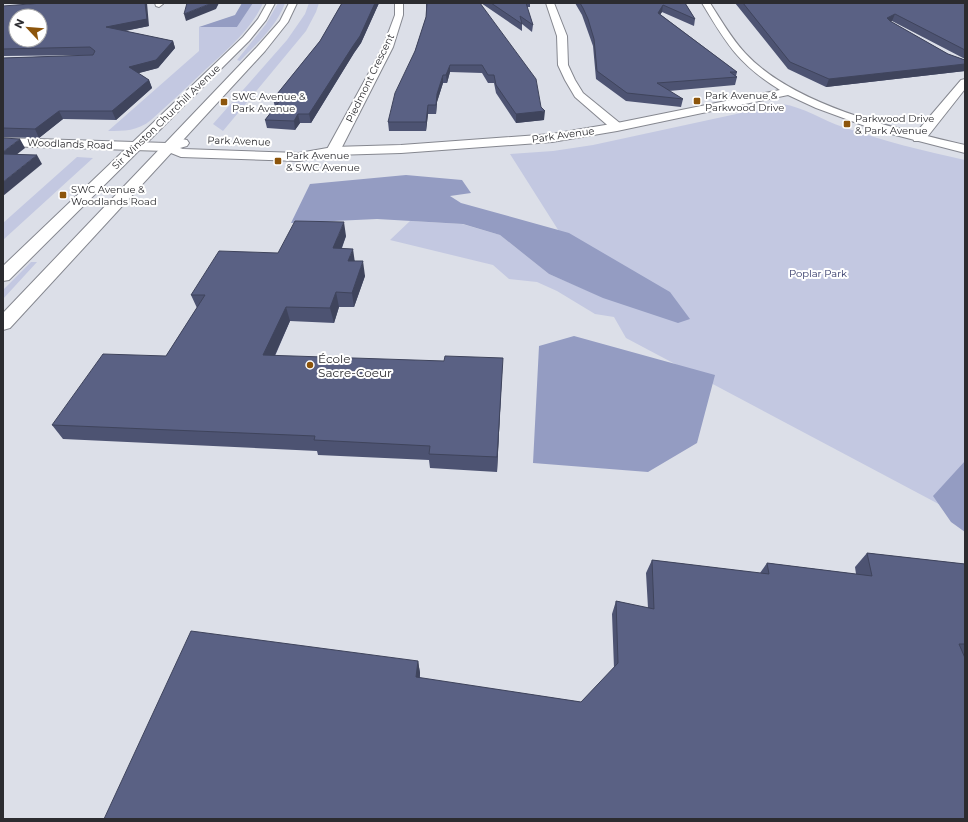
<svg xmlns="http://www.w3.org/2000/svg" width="968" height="822" viewBox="0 0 968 822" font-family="Montserrat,sans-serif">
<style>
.green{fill:#c3c8e1}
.forest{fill:#949cc2}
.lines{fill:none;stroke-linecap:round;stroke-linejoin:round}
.minor-casing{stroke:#85878f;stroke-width:2}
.tertiary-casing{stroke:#85878f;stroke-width:2}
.secondary-casing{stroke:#85878f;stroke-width:2}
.minor{fill:#fff;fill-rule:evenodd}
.tertiary{fill:#fff;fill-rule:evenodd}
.secondary{fill:#fff;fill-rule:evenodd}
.wall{fill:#4d5372}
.shaded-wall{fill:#3f445c}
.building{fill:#5a6184;stroke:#3f445c;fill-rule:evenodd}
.poi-dot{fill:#8d550b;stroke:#fff;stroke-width:1.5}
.labels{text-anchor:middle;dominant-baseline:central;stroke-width:4;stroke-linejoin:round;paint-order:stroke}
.far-street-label{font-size:10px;fill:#2c2c30;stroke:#fff}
.far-poi-label{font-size:10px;fill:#2c2c30;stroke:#fff;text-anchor:start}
.far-park-label{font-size:10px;fill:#2d3364;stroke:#fff}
.poi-label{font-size:12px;fill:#2c2c30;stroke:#fff;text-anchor:start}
</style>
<rect width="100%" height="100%" fill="#dcdfe8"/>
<path class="green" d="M253,3H263C251,30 227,50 205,70C187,87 169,104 151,120C138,131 124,131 108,131L199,51V27H237Z
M278,3H285C277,26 257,43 240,61L237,60L266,24Z
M309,3H319L316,12L306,31L223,131L213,124L287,40L305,14Z
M782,104C804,107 822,120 843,127C883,141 924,151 965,160V518L626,338L614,317L595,314L557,291L537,282L509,279L493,265L390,240L410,221L462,224L500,235L549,274L600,296L510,154L553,151L593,145Z
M77,157L93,158L3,240V223Z
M31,262H37L3,299V290Z"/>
<path class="forest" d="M242,3H253L237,27H199L235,15Z
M406,175L462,180L471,193L450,196L461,203L569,233L670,292L690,319L678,323L603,298L549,274L500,235L463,224L377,219L291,223L310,184Z
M574,336L715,375L697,443L648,472L533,463L539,346Z
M965,461V532L951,522L933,496Z"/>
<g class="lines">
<defs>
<path id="minor" d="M155,3H163V4L159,7L156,6Z
M395,3H403V15L393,47L340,151L338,154H328L326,151L383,47L395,15Z
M546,3H554L567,36L568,65L575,80L583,93L621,124L623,127L621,130H613L575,97L565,80L558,65L557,36Z
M965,79V89L924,141H914L913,138L914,135L961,80Z"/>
<path id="tertiary" d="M702,3H710C721,20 731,38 745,53C794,106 897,129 965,145V153L876,130L816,108L788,95L617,131L552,142L401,153L333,155L299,161L181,157L166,151L3,146V138L167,143L182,139L187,140L189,143L187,146L180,148L183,149L299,153L333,147L401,145L552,134L617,123L780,90C738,64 726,43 702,3Z"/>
<path id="secondary" d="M267,3H275L266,20L249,41L9,280L3,281V266L243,37L258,19Z
M289,3H297L288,22L265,51L10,328L3,330V313L257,47L280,21Z"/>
</defs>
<use href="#minor" class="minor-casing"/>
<use href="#tertiary" class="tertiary-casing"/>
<use href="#secondary" class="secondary-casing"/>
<use href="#minor" class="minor"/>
<use href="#tertiary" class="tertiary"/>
<use href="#secondary" class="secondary"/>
</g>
<path class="wall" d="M342,3H379L361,43L354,53L311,123H300L295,130L267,128L265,120L275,107L273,99L320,41Z
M426,3H480L541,107L544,120L516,123L496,93L494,83H488L482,73L450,72L447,83H443L437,102L436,114H428L426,131H389L388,122L415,51L426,17Z
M481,3H530V7H527L533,25L532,32L522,24V31Z
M575,3H685L695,19L694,26L662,12L660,14L737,72L736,76L737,77L735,85L669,91L683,99L681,107L626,101L596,79L593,46L582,15Z
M735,3H965V59L892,21H890L948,54L965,60V71L826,87L788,69Z
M3,6L149,26L125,31L173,41L175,48L158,68L138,73L149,80L152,88L116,120L63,119L39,138L3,137V58L93,55L3,56Z
M346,236L342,248L355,261L365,276L354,307H339L334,323L290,321L275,356L502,373L497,472L430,468L429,460L318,455L317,451L63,439L52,425L166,356L197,308L191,295L278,253Z
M867,553L965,564V657L104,819L418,661L420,673V678L581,702L614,668L612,614L616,601L648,608L646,573L652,560L760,573L767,563L856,574L855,567Z"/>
<path class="shaded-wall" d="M145,3H147L149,26L109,34L106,27Z
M212,3H219L216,9L186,21L184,14Z
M375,3H379L361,43L354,53L311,123L309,114Z
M663,5L662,12L657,20L658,13Z
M895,14L892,21L885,25L887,18Z
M173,41L175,48L158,68L132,75L129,67Z
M965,64V71L826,87L829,79Z
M450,65V72L447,83L446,75Z
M443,75V83L437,102L436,114V105L437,94Z
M149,80L152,88L116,120L112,111Z
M428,105V114L426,131V122Z
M59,111L63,119L39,138L35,129Z
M545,111L544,120L516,123V114Z
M298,114L300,123L295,130L294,121Z
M20,139L25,148L6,163L3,157V152Z
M37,155L42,164L3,196V182Z
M344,222L346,236L336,262L333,248Z
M353,249L355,263L348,261Z
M363,261L365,276L354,307L352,293Z
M336,292L339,307L334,323L330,308Z
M286,307L290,321L268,370L263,355Z
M503,358L502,373L497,472V457Z
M418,661L420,673L418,688L416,677Z"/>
<path class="building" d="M43,3H145L147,19L106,27L173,41L156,60L129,67L149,80L112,111H59L35,129L3,128V58L93,55L95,51L90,47L3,49V6ZM16,16H40V40H16Z
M187,3H212L184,14Z
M342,3H375L360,36L353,46L309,114H298L294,121L265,120L279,102H278L280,99H273L320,41Z
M427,3H480L536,79L541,107L545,111L516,114L496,85L494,75H488L482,65H450L446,75H443L437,94L436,105H428L426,122H388L395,93L415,51L426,17Z
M491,3H526L533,25L520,16L522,24Z
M580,3H685L695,19L663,5L658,13L737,72H730L737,77L657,83L683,99L627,93L597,71L594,39L588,19L583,8Z
M743,3H965V50L895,14L887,18L890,21L948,54L965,60V64L829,79L790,62Z
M3,138L20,139L3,152Z
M3,154L37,155L3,182Z
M295,221L344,222L333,248L353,249L348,261H363L352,293L336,292L330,308L286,307L263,355L444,361L445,356L503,358L497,457L429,454L430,446L314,440L315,436L52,425L103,354L166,356L205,295H191L219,251L278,253Z
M867,553L965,564V644H959L965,658V819H104L191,631L418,661L416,677L581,702L618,663L616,601L654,609L652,560L769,574L767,563L872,576Z"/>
<g class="poi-dot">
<rect x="693" y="97" width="8" height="8" rx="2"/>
<rect x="220" y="98" width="8" height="8" rx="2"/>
<rect x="843" y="120" width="8" height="8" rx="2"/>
<rect x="274" y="157" width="8" height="8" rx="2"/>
<rect x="59" y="191" width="8" height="8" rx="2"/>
<circle cx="310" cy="365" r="4"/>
</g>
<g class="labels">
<g class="far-street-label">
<text transform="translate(370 78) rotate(-64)">Piedmont Crescent</text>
<text transform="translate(166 117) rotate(-44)">Sir Winston Churchill Avenue</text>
<text transform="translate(563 135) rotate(-8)">Park Avenue</text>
<text transform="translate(239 141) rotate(2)">Park Avenue</text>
<text transform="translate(70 144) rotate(2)">Woodlands Road</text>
</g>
<g class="far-poi-label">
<text x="705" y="95">Park Avenue &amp;<tspan x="705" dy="12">Parkwood Drive</tspan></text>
<text x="232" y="96">SWC Avenue &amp;<tspan x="232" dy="12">Park Avenue</tspan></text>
<text x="855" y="118">Parkwood Drive<tspan x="855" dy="12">&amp; Park Avenue</tspan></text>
<text x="286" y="155">Park Avenue<tspan x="286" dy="12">&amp; SWC Avenue</tspan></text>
<text x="71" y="189">SWC Avenue &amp;<tspan x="71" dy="12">Woodlands Road</tspan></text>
</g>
<g class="far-park-label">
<text x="818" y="273">Poplar Park</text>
</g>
<g class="poi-label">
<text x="318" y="358">École<tspan x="318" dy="14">Sacre-Coeur</tspan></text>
</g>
</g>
<rect width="968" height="822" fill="none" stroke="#2c2c30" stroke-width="8"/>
<g transform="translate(28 28) rotate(296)"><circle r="19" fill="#ffffff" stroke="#ababac"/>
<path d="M0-3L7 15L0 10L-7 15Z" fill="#8d550b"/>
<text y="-6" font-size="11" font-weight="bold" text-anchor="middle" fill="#2c2c30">N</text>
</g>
</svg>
